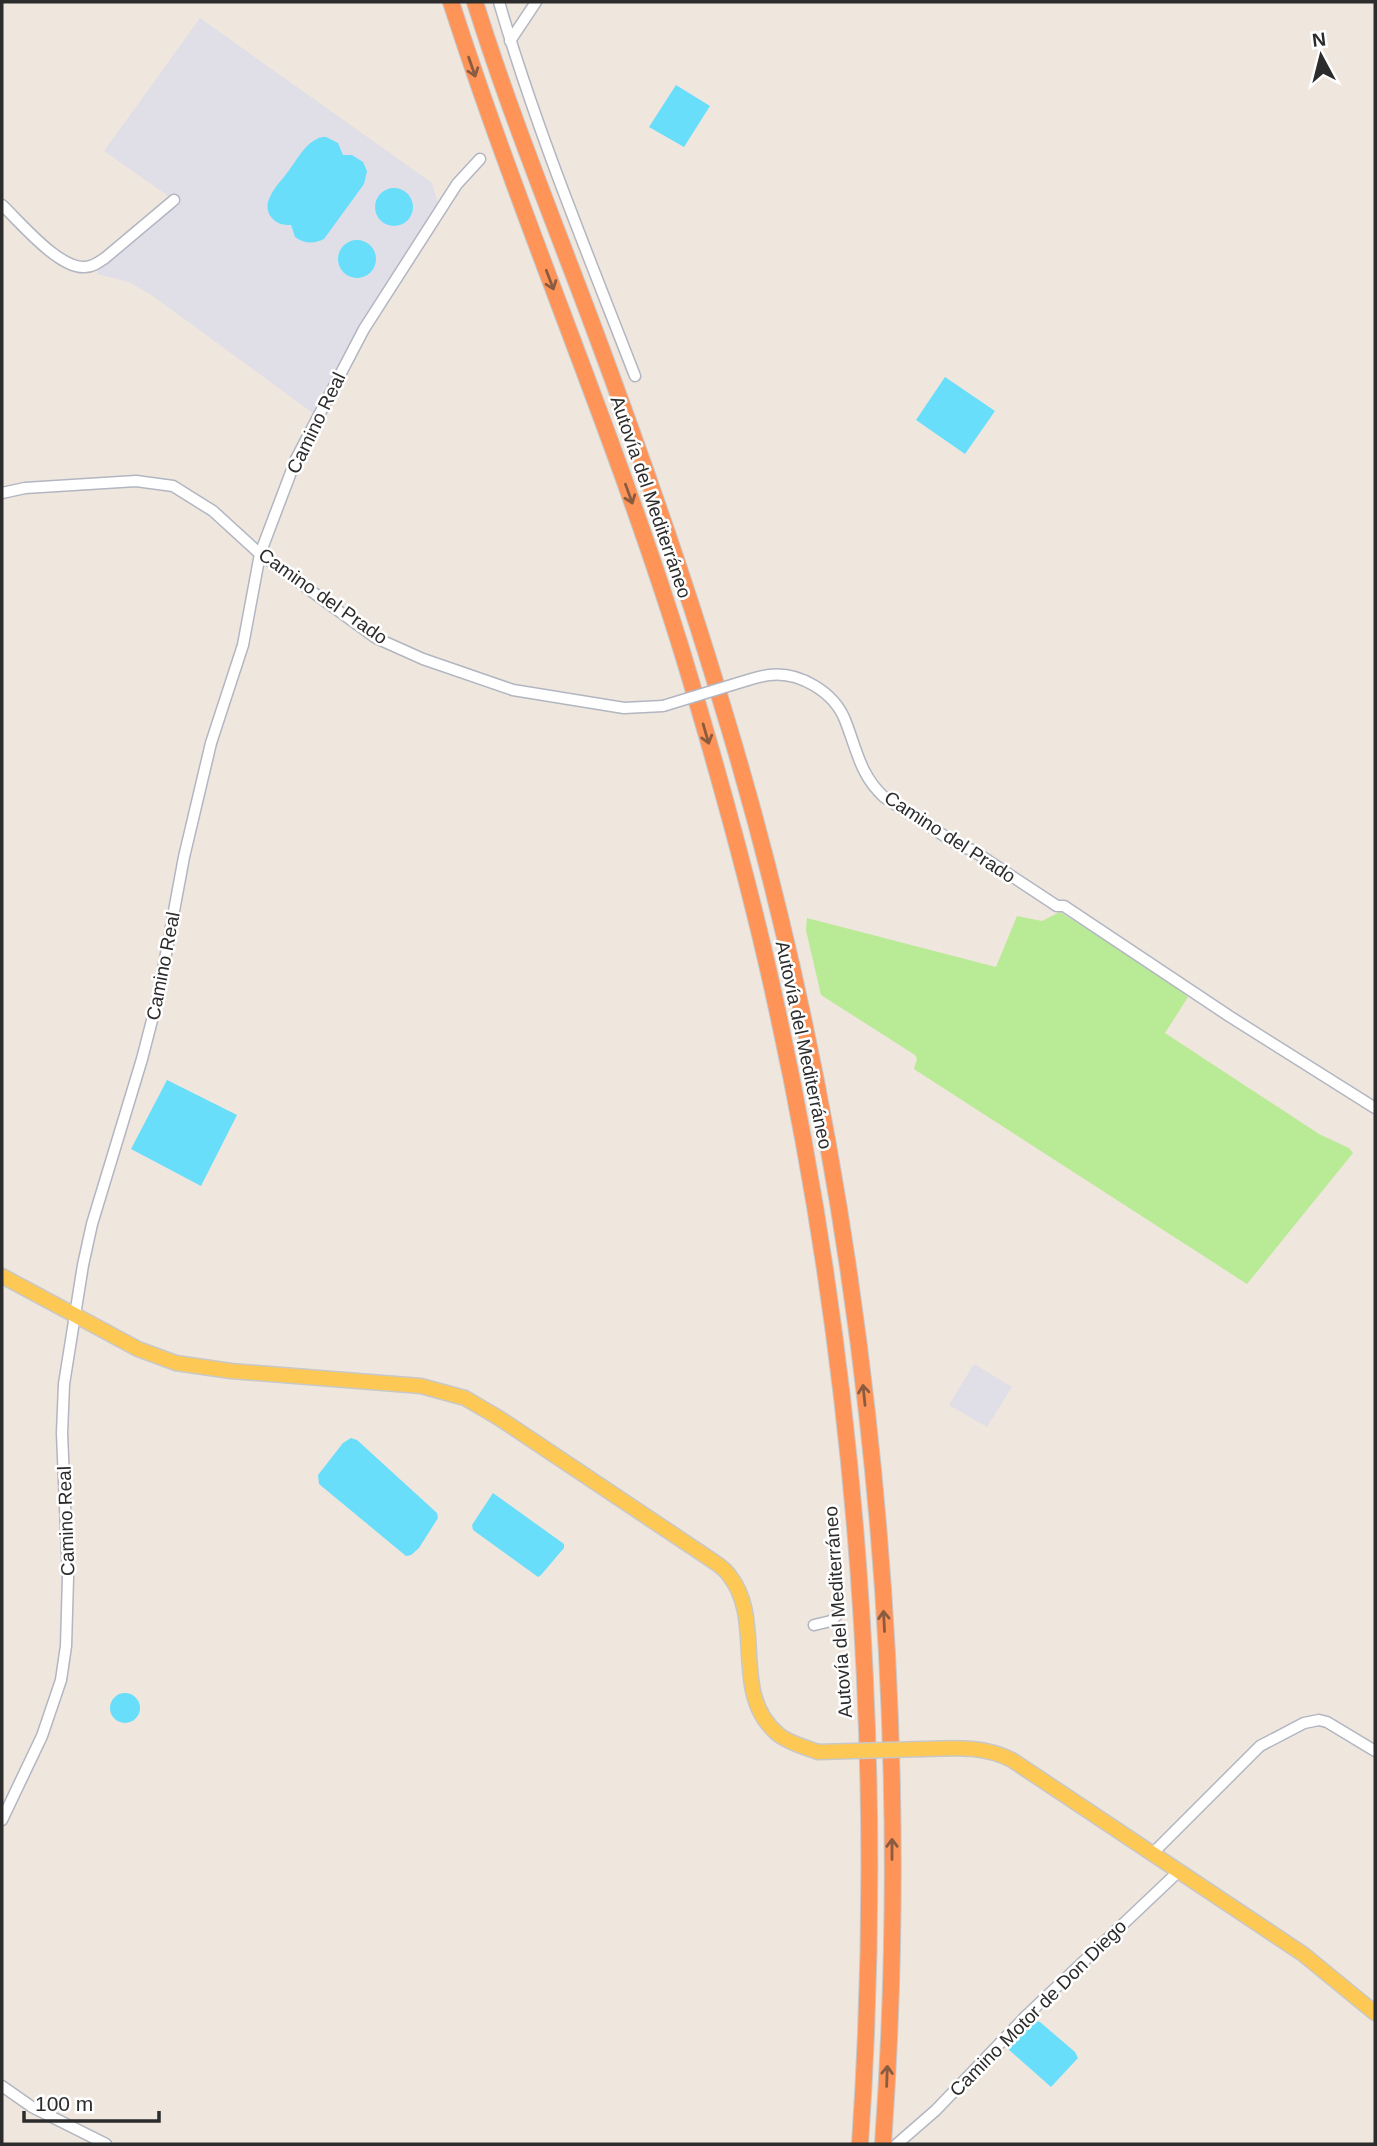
<svg xmlns="http://www.w3.org/2000/svg" width="1377" height="2146" viewBox="0 0 1377 2146" font-family="Helvetica,sans-serif">
<style>
.industrial{fill:#e0dfe7}
.green{fill:#b9ea96}
.water{fill:#68defa}
.lines{fill:none;stroke-linecap:round;stroke-linejoin:round}
.minor-casing{stroke:#b2b6c1;stroke-width:13}
.major-casing{stroke:#c8c8c8;stroke-width:17}
.highway-casing{stroke:#c8c8c8;stroke-width:18}
.minor{stroke:#fff;stroke-width:10}
.major{stroke:#fdc954;stroke-width:14}
.highway{stroke:#ff9459;stroke-width:16}
.minor-bridge-casing{stroke:#b2b6c1;stroke-width:13;stroke-linecap:butt}
.major-bridge-casing{stroke:#c8c8c8;stroke-width:17;stroke-linecap:butt}
.minor-bridge{stroke:#fff;stroke-width:10}
.major-bridge{stroke:#fdc954;stroke-width:14}
.oneway{stroke:#8b5b40}
.labels{text-anchor:middle;dominant-baseline:central;stroke-width:5;stroke-linejoin:round;paint-order:stroke}
.street-label{font-size:19px;fill:#2c2c2c;stroke:#fff}
</style>
<rect width="100%" height="100%" fill="#efe6de"/>
<path class="industrial" d="M200,18L432,183L439,207L314,414L153,296L129,282L97,274L100,264L174,200L104,151Z
M974,1364L1012,1387L987,1427L949,1405Z"/>
<path class="green" d="M1060,912L1151,969L1188,997L1165,1033L1319,1134L1349,1148L1353,1153L1247,1284L917,1071L914,1069L917,1059L915,1055L821,995L806,930L807,918L996,967L1017,916L1042,921Z"/>
<path class="water" d="M676,85L710,106L684,147L649,127Z
M326,137L338,143L343,155H352L363,162L367,171L364,184L324,239C314,244 305,244 295,237L291,225C282,225 277,224 271,217C259,201 281,182 290,169C297,159 305,145 315,140C320,137 321,137 326,137Z
M375 207a19 19 0 1 1 38 0a19 19 0 1 1-38 0Z
M338 259a19 19 0 1 1 38 0a19 19 0 1 1-38 0Z
M945,377L995,411L965,454L916,420Z
M167,1080L237,1115L201,1186L131,1149Z
M351,1438L357,1440L437,1513L438,1518L419,1548L411,1555L406,1556L319,1484L318,1475L343,1443Z
M493,1493L564,1544V1548L541,1575L538,1577L473,1530L472,1525Z
M110 1708a15 15 0 1 1 30 0a15 15 0 1 1-30 0Z
M1034,2020L1040,2022L1075,2052L1078,2058L1051,2087L1008,2049L1011,2042Z"/>
<g class="lines">
<defs>
<path id="minor" d="M499,2C536,129 587,252 635,376
M510,41L536,2
M2,205C20,222 59,269 85,267C93,267 99,262 105,258L174,200
M2,493L25,488L136,481L173,486L213,511L260,554L376,638L423,659L513,690L624,708L663,706
M748,680C755,678 762,676 769,675C799,671 834,692 845,720C857,750 860,775 884,797L960,846L972,850L1057,906H1064L1229,1016L1375,1108
M814,1625L831,1621L840,1612
M2,1820L42,1736L61,1680L66,1646L68,1578L62,1433L64,1384L83,1265L92,1224L142,1059L158,997L184,857L211,743L243,645L260,554L296,459L364,329L457,184L480,159
M1152,1854L1260,1746L1304,1723L1319,1720L1327,1722L1375,1751
M2,2086L32,2107L106,2144
M897,2144L936,2110L1025,2017L1178,1872"/>
<path id="major" d="M2,1276L138,1349L176,1363L231,1371L421,1386L465,1398L499,1418L713,1561C719,1565 725,1569 729,1575C766,1621 729,1695 779,1735C791,1744 805,1747 818,1752
M922,1749C953,1748 983,1745 1012,1760L1303,1954L1375,2013"/>
<path id="highway" d="M451,2C522,223 616,436 684,658C718,771 750,885 775,1000C858,1374 886,1763 860,2144
M475,2C510,114 555,224 596,334C641,455 684,577 721,701C861,1158 917,1667 883,2144"/>
</defs>
<use href="#minor" class="minor-casing"/>
<use href="#major" class="major-casing"/>
<use href="#highway" class="highway-casing"/>
<use href="#minor" class="minor"/>
<use href="#major" class="major"/>
<use href="#highway" class="highway"/>
<defs>
<path id="minor-bridge" d="M663,706L748,680"/>
<path id="major-bridge" d="M818,1752L922,1749"/>
</defs>
<use href="#minor-bridge" class="minor-bridge-casing"/>
<use href="#major-bridge" class="major-bridge-casing"/>
<use href="#minor-bridge" class="minor-bridge"/>
<use href="#major-bridge" class="major-bridge"/>
</g>
<defs><path id="oneway-shaft" d="M-6 0H5M1.5-3L5.5 0L1.5 3" fill="none" stroke-width="1.6" stroke-linecap="round" stroke-linejoin="round" transform="scale(1.75)"/></defs>
<g class="oneway">
<use href="#oneway-shaft" transform="translate(472 67) rotate(71)"/>
<use href="#oneway-shaft" transform="translate(550 280) rotate(69)"/>
<use href="#oneway-shaft" transform="translate(629 494) rotate(70)"/>
<use href="#oneway-shaft" transform="translate(706 734) rotate(74)"/>
<use href="#oneway-shaft" transform="translate(864 1395) rotate(-96)"/>
<use href="#oneway-shaft" transform="translate(884 1621) rotate(-93)"/>
<use href="#oneway-shaft" transform="translate(892 1849) rotate(-90)"/>
<use href="#oneway-shaft" transform="translate(887 2076) rotate(-88)"/>
</g>
<g class="labels">
<g class="street-label">
<text transform="translate(316 423) rotate(-64)">Camino Real</text>
<text transform="translate(651 497) rotate(71)">Autovía del Mediterráneo</text>
<text transform="translate(323 596) rotate(35)">Camino del Prado</text>
<text transform="translate(950 837) rotate(33)">Camino del Prado</text>
<text transform="translate(163 966) rotate(-79)">Camino Real</text>
<text transform="translate(804 1045) rotate(78)">Autovía del Mediterráneo</text>
<text transform="translate(66 1521) rotate(-92)">Camino Real</text>
<text transform="translate(838 1612) rotate(-94)">Autovía del Mediterráneo</text>
<text transform="translate(1038 2008) rotate(-45)">Camino Motor de Don Diego</text>
</g>
</g>
<rect width="1377" height="2146" fill="none" stroke="#2c2c2c" stroke-width="7"/>
<g transform="translate(1321 56) rotate(353)" stroke="#ffffff" stroke-width="5" paint-order="stroke">
<path d="M0-5L12 26L0 18L-12 26Z" fill="#2c2c2c"/>
<text y="-10" font-size="19" font-weight="bold" text-anchor="middle" fill="#2c2c2c">N</text>
</g>
<path d="M24 2111v10h135v-10" fill="none" stroke="#2c2c2c" stroke-width="3.5"/>
<text x="35" y="2111" font-size="21" fill="#2c2c2c" stroke="#ffffff" stroke-width="5" paint-order="stroke">100 m</text>
</svg>
